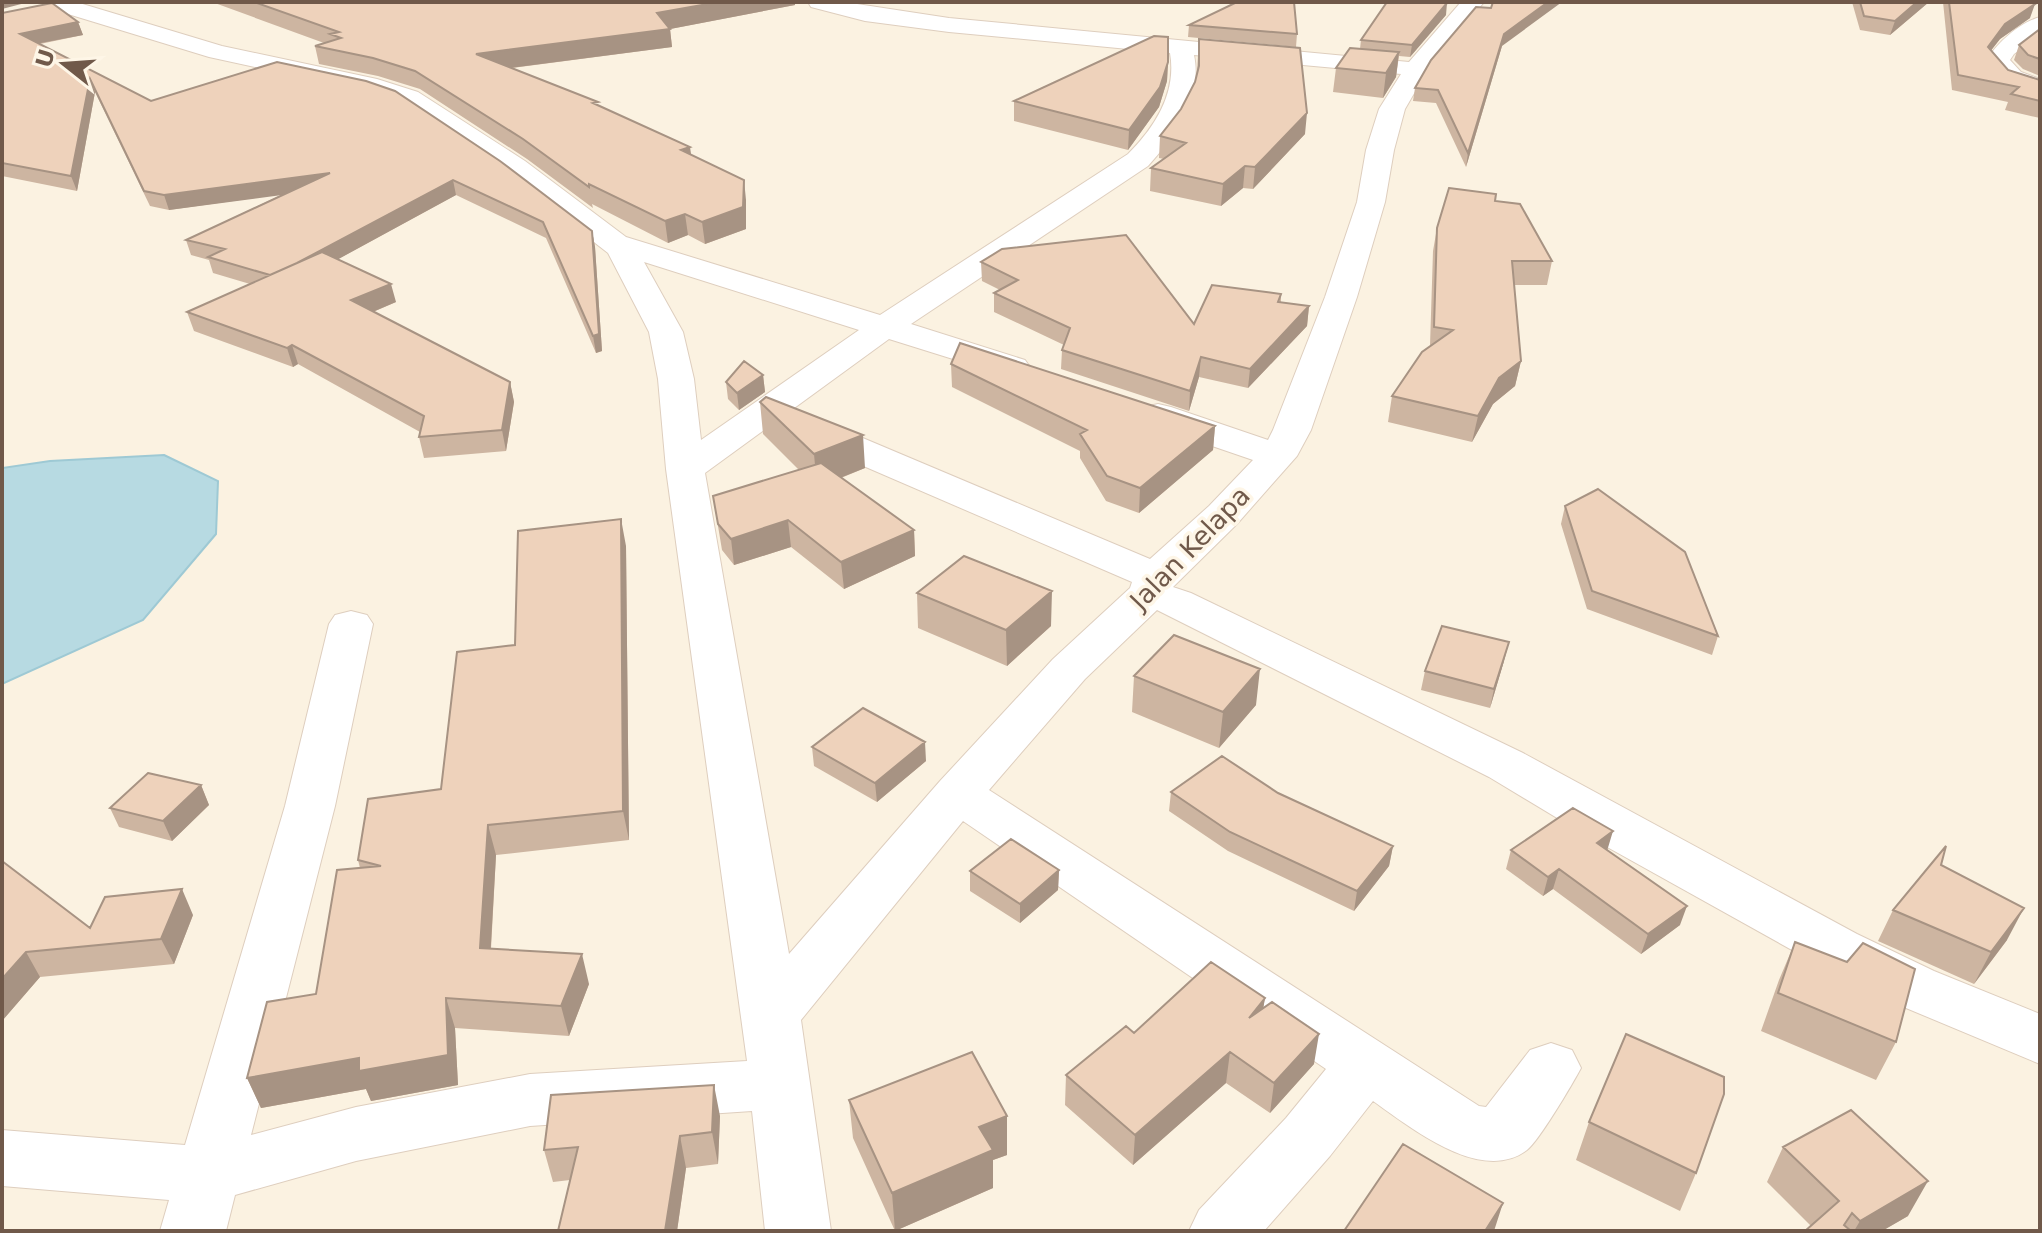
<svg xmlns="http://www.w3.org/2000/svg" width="2042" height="1233" viewBox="0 0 2042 1233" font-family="'DejaVu Sans',sans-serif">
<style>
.water{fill:#b7dae2;stroke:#9ec9d4;stroke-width:2}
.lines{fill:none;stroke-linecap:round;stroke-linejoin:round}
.minor-casing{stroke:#decebe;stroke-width:2}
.minor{fill:#fff;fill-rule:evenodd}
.wall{fill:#cdb5a1}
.shaded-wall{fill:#a79383}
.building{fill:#eed2bb;stroke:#a79383;stroke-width:2}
.labels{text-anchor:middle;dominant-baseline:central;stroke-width:7;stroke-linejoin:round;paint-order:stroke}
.street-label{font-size:26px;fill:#70594a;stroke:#fef6e7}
</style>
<rect width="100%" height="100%" fill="#fbf2e1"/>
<path class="water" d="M164,455L218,481L216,534L143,620L2,684V468L50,461Z"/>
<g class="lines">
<defs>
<path id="minor" d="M42,2H76L222,46L377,79L418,92L525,161L626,237L880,315L1128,154C1155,127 1177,93 1170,53L949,32L865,21L811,7L808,2H844L949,18L1409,62L1461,2H1484L1427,71L1405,109L1394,150L1385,202L1357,297L1311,430L1297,456L1237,524L1173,587L1191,593L1523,753L1857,934L1934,971L2040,1014V1064L1894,1003L1817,964L1582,833L1489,777L1157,610L1085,679L989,790L1479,1106L1486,1107L1530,1050L1551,1043L1572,1050L1581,1068C1573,1083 1539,1141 1527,1150C1481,1185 1410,1127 1373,1101L1330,1156L1264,1231H1189L1199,1210L1286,1118L1326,1069L963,821L801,1020L831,1231H765L752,1111L530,1126L356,1161L235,1195L226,1231H160L169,1200L2,1186V1130L185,1145L285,806L329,624L335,615L351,611L367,615L373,624L335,806L251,1135L356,1107L530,1074L747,1061L666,469L658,379L649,332L608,253L505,173L400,102L370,92L209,57L45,7ZM1194,55L1401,74L1379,109L1366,150L1357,202L1325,297L1273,430L1268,440L1171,407L1158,404L1145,407L1140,415L1145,423L1253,460L1209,506L1150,559L820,420L807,417L794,420L788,428L794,436L1132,582L1130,588L1053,659L940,781L789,954L705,473L889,339L1001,374L1013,377L1025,374L1030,367L1025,360L911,324L1148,166C1175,136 1203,97 1194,55ZM644,262L859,330L701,440L694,379L683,332Z
M2040,17V35L2014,54L2010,60L2021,72L2040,79V94L2003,82L1986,61C1997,43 2019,23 2040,17Z"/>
</defs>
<use href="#minor" class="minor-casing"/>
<use href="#minor" class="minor"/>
</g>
<path class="wall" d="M212,2H795V5L670,29L672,47L512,68L599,106L691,154L746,200V229L705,244L688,235L668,243L592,204L593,208L527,159L420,89L378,76L319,64L315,46L324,43Z
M1852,2H1929L1890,35L1860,30Z
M1943,2H2028L2030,18L2000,39L1991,50L2008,70L2040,80V118L2005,110L2008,102L1952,90Z
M1491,8L1502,46L1466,167L1436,103L1413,101L1415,88Z
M2,13L78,22L83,35L40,44L151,101L277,62L592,231L595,247L602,351L596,353L546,238L456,195L338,259L396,302L373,312L510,382L514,402L506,451L424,458L419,437L420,432L298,364L293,367L194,331L187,312L250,284L213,273L209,260L191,255L186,240L283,194L169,210L150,206L95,92L77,191L2,176Z
M1446,15L1410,57L1399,56L1396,77L1383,98L1333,92L1336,68L1360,49L1361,40Z
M1189,25L1297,34L1296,47L1188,37Z
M2040,29V76L2023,69L2014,60L2019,45Z
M1199,39L1305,134L1253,189L1243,188L1221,206L1150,191L1151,168L1164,159L1159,158L1160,136L1181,109L1195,82L1197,71Z
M1168,62L1167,81L1159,107L1128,150L1014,121V101Z
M1495,201L1552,261L1547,285H1514L1521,361L1515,386L1493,404L1472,442L1388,422L1392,396L1430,346L1433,251L1437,228Z
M981,262L1194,324L1281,294V303L1309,306L1307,326L1248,388L1199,377L1189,411L1061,369L1062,350L1064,345L994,312V293L1000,290L982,281Z
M951,364L1215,426L1213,450L1139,513L1106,501L1080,458V451L952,387Z
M763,375L765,392L739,410L728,399L726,382Z
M760,402L865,468L841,478L914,530L915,556L844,589L791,547L734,565L722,550L713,496L799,470L763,434Z
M1565,506L1718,636L1712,655L1587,609L1561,524Z
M626,546L629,840L496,855L491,949L589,984L569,1036L455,1028L458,1085L371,1101L366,1089L261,1108L247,1078L316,994L360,868L358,860L441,789L515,645Z
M917,593L1051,626L1007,666L918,628Z
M1504,661L1490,708L1421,690L1425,671Z
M1134,676L1256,705L1219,748L1132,712Z
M812,747L926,761L877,802L814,766Z
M201,785L209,805L172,841L119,827L110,808Z
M1171,792L1278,793L1393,846L1389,866L1354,911L1228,851L1169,811Z
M1511,850H1607L1680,925L1641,954L1553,889L1543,896L1506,869Z
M2,861L90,928L193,915L174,964L40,977L2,1021Z
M1941,865L2007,940L1974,984L1878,941L1893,910Z
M1059,870L1058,890L1020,923L970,891V871Z
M1795,942L1896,1042L1876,1080L1761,1031L1779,980Z
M1265,998L1263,1008L1314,1064L1270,1113L1226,1083L1133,1165L1065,1105L1066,1075L1134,1033Z
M849,1100L1007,1155L993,1160V1188L895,1231L853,1138Z
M720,1116L718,1164L686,1168L677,1231H558L570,1180L553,1182L544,1150Z
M1589,1122L1696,1173L1680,1211L1576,1160Z
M1783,1147L1908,1216L1882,1231H1805L1811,1226L1767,1182Z"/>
<path class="shaded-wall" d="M2,2H29L2,9Z
M719,2H795V5L665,30L670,29L672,47L480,72L476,54L657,13Z
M1548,2H1562L1502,46L1466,167L1468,153L1504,34Z
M1917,2H1929L1890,35L1895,21Z
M1447,3L1446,15L1410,57L1412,45Z
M2035,4L2030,18L2000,39L1983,61L1988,47L2005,24Z
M78,22L83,35L25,46L20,34Z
M1399,52L1396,77L1383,98L1386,73Z
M1168,62L1167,81L1159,107L1128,150L1129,130Z
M90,79L95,92L77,191L71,176Z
M1307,113L1305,134L1253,189L1255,167Z
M690,147L693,167L681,150Z
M1245,166L1243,188L1221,206L1223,184Z
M330,173L334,188L169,210L164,195Z
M453,180L456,195L278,292L273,276Z
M744,180L746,200V229L705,244L702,222Z
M685,214L688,235L668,243L665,221Z
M592,231L595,247L602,351L596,353L593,336Z
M391,284L396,302L356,319L351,300Z
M1309,306L1307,326L1248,388L1250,369Z
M292,345L298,364L293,367L287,348Z
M1201,357L1199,377L1189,411L1190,391Z
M1521,361L1515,386L1493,404L1472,442L1478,416L1499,378Z
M763,375L765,392L739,410L737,393Z
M510,382L514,402L506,451L502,430Z
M1215,426L1213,450L1139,513L1140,488Z
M863,435L865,468L817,487L814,454Z
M621,519L626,546L629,840L623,811Z
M788,520L791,547L734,565L731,539Z
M914,530L915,556L844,589L841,562Z
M1052,591L1051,626L1007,666L1006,630Z
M1509,642L1504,661L1490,708L1494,689Z
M1260,669L1256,705L1219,748L1223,712Z
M925,742L926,761L877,802L875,783Z
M201,785L209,805L172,841L163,821Z
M488,825L496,855L489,978L480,948Z
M1613,831L1607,851L1597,843Z
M1393,846L1389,866L1354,911L1357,891Z
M1559,869L1553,889L1543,896L1548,877Z
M1059,870L1058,890L1020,923V904Z
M182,889L193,915L174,964L161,939Z
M1687,906L1680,925L1641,954L1648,934Z
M2024,908L2007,940L1974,984L1991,952Z
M26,952L40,977L2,1021V979Z
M582,954L589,984L569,1036L561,1006Z
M446,998L455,1028L458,1085L371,1101L366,1089L261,1108L247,1078Z
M1265,998L1260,1028L1249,1018Z
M1319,1034L1314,1064L1270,1113L1274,1083Z
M1230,1052L1226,1083L1133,1165L1135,1135Z
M714,1085L720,1116L718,1164L712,1132Z
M1007,1116V1155L993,1160V1188L895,1231L892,1193L979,1127Z
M680,1136L686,1168L677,1231H665Z
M1928,1181L1908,1216L1882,1231H1854L1860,1221Z
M1503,1203L1494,1231H1485Z"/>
<path class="building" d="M254,2H719L657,13L670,29L476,54L598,102L593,103L690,147L681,150L744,180L743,207L702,222L685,214L665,221L589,184V187L523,139L415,71L373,58L315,46L341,38L330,34L339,32Z
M1237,2H1294L1297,34L1189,25Z
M1387,2H1433L1447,3L1412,45L1361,40Z
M1493,2H1548L1504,34L1468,153L1438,90L1415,88L1431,60L1476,7L1491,8Z
M1860,2H1917L1895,21L1864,16Z
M1949,2H2028L2035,4L2005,24L1988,47L2008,70L2040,80V101L2011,94L2019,87L1958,75Z
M52,3L78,22L20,34L151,101L277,62L366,81L395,91L500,161L592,231L599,334L593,336L543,222L453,180L297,263L270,275L208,257L225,249L186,240L330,173L164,195L144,191L90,79L71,176L2,163V13Z
M2040,29V59L2028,55L2019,45Z
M1154,36L1168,37V62L1160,87L1129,130L1014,101Z
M1199,39L1300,48L1307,113L1255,167L1245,166L1223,184L1151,168L1186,143L1160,136L1181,109L1195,82L1199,66Z
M1350,48L1399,52L1386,73L1336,68Z
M1449,188L1496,194L1495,201L1520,204L1552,261H1512L1521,361L1499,378L1478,416L1392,396L1422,352L1453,330L1434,327L1437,228Z
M1126,235L1194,324L1212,285L1281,294L1278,302L1309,306L1250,369L1201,357L1190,391L1062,350L1070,328L994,293L1018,280L981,262L1002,249Z
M322,252L391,284L351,300L510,382L502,430L419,437L424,416L292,345L287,348L187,312Z
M960,343L1215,426L1140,488L1107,476L1080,434L1087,430L951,364Z
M744,361L763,375L737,393L726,382Z
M766,397L863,435L814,454L760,402Z
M821,463L914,530L841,562L788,520L731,539L718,524L713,496Z
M1598,489L1685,552L1718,636L1592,591L1565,506Z
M621,519L623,811L488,825L480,948L582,954L561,1006L446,998L448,1055L359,1071V1058L247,1078L267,1002L316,994L337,870L381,866L358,860L368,799L441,789L457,652L515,645L518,531Z
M964,556L1052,591L1006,630L917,593Z
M1442,626L1509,642L1494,689L1425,671Z
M1174,635L1260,669L1223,712L1134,676Z
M863,708L925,742L875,783L812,747Z
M1222,756L1278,793L1393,846L1357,891L1230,832L1171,792Z
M148,773L201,785L163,821L110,808Z
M1573,808L1613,831L1597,843L1687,906L1648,934L1559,869L1548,877L1511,850Z
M1011,839L1059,870L1020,904L970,871Z
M1946,846L1941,865L2024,908L1991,952L1893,910Z
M2,861L90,928L105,897L182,889L161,939L26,952L2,979Z
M1795,942L1847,962L1863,943L1915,969L1896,1042L1778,993Z
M1211,962L1265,998L1249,1018L1272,1002L1319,1034L1274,1083L1230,1052L1135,1135L1066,1075L1126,1026L1134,1033Z
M1626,1034L1724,1077V1094L1696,1173L1589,1122Z
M972,1052L1007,1116L979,1127L993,1150L892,1193L849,1100Z
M714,1085L712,1132L680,1136L665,1231H558L578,1147L544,1150L551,1095Z
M1851,1110L1928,1181L1860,1221L1852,1213L1844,1225L1851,1231H1805L1839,1201L1783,1147Z
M1403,1144L1503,1203L1485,1231H1344Z"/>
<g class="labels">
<g class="street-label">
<text transform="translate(1190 548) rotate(-46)">Jalan Kelapa</text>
</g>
</g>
<rect width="2042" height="1233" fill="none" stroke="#70594a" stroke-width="8"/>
<g transform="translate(64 64) rotate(287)" stroke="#fef6e7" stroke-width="6" paint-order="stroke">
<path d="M0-6L14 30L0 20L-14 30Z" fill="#70594a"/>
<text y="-12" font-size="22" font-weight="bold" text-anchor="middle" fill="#70594a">U</text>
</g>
</svg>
